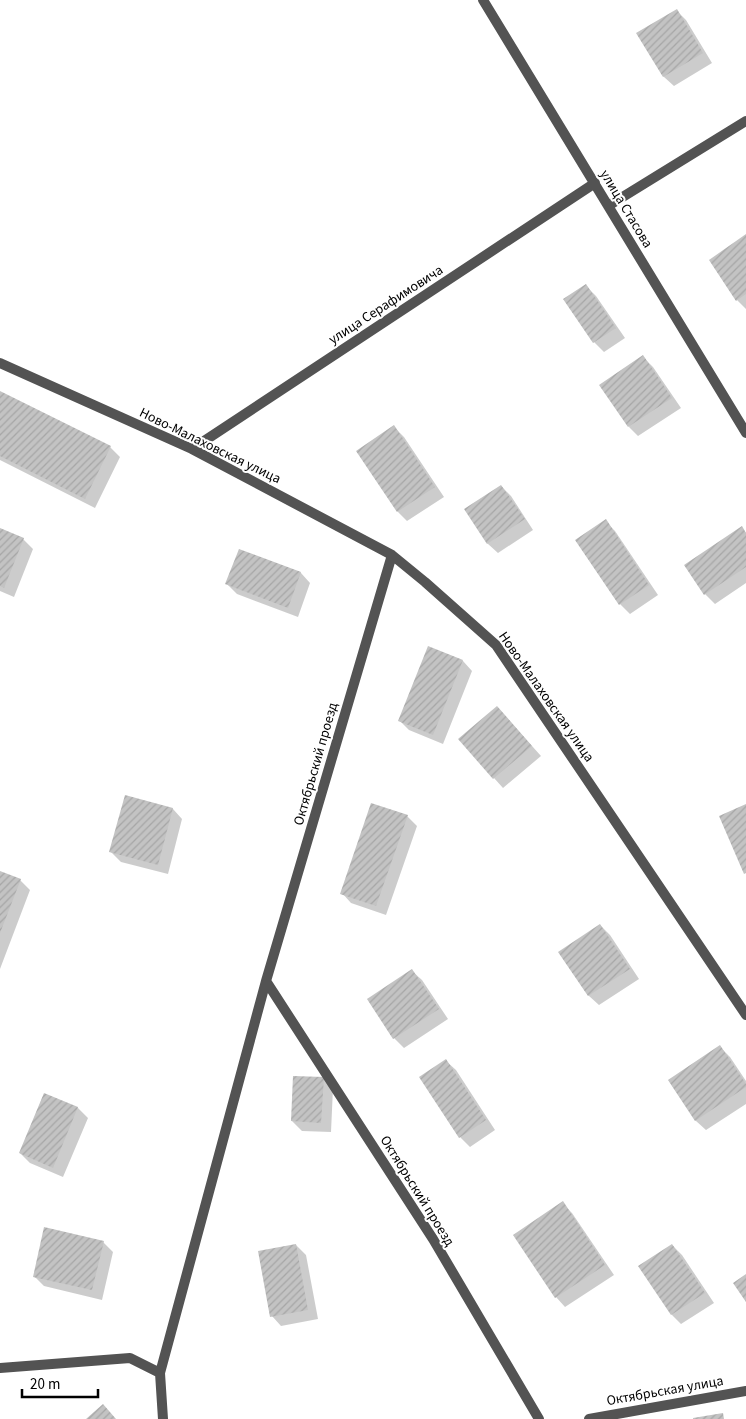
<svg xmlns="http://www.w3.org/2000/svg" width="746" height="1419" viewBox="0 0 746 1419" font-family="'Source Sans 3',sans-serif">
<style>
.shadow{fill:#0003}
.building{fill:url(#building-hatch)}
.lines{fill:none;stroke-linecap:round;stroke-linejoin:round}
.minor{stroke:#535353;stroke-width:10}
.labels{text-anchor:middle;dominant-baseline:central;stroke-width:4;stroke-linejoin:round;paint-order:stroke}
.street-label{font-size:14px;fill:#000;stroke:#fff}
</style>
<defs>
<pattern id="building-hatch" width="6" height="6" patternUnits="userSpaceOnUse" patternTransform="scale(1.25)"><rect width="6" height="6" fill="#c3c3c3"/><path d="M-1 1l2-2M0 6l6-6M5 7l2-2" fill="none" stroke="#a6a6a6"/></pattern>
</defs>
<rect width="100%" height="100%" fill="#fff"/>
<path class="shadow" d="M677,11L686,20L712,63L674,86L664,77L638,33Z
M746,237V309L737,300Z
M586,286L596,296L625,338L604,352L594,342Z
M643,357L653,367L681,408L638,436L629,427Z
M0,392L110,447L120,457L95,508L0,460Z
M394,427L404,437L444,497L407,521L398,512Z
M501,486L511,496L533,530L498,553L488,544L466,510Z
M605,521L615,531L658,595L630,614L620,604Z
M742,528L746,533V583L715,604L705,594Z
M0,530L23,539L33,549L14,597L0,591Z
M240,550L301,573L310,583L298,617L237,594L227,584Z
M429,648L463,661L472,671L443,744L409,730L399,720Z
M497,707L541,756L503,788L494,778Z
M173,809L182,819L168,874L121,862L111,852Z
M407,816L417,826L386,915L351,903L342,893Z
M0,872L20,880L30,890L0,969Z
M600,925L610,935L639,979L599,1005L589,996L560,952Z
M412,971L422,980L448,1019L404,1048L394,1038Z
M720,1047L730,1057L746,1081V1104L706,1130L696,1121L669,1081Z
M446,1061L456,1070L495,1130L470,1147L460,1137Z
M323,1078L333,1088L331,1132L302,1131L292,1121Z
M44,1094L78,1108L88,1118L63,1177L30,1163L20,1153Z
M562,1203L572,1213L614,1275L565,1307L556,1297Z
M103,1242L113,1252L102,1300L44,1286L34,1276Z
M296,1245L306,1255L318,1319L281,1326L272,1316Z
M672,1245L682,1255L714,1303L681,1324L672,1315Z"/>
<path class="building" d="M677,9L703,53L663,77L636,33Z
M746,234V294L736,301L709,260Z
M586,284L616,328L593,343L563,299Z
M643,355L672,398L628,427L599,385Z
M0,391L111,446L85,499L0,456Z
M394,425L435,487L397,512L356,451Z
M501,485L525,519L487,544L464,509Z
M606,519L649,585L619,605L575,540Z
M742,526L746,533V567L704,595L684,565Z
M0,528L24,538L4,588L0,586Z
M239,549L301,572L288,608L225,584Z
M428,646L463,660L433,735L398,721Z
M497,706L532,746L493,779L458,739Z
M125,795L173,808L158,865L109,852Z
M371,803L408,815L376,906L340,894Z
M746,804V873L744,874L719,816Z
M0,871L21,879L0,933Z
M600,924L630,969L588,996L558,952Z
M412,969L439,1009L393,1039L367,999Z
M720,1045L746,1084V1087L695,1121L668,1080Z
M446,1059L486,1120L459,1138L419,1077Z
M293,1076L324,1077L321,1123L291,1121Z
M44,1093L78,1107L53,1168L19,1153Z
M563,1201L605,1265L555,1298L513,1235Z
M44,1227L104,1241L92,1290L33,1277Z
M296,1244L308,1310L270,1317L258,1251Z
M672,1244L705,1293L671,1315L638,1266Z
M746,1274V1302L733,1283Z
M103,1404L116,1419H86Z
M723,1413L724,1419H693V1418Z"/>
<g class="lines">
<path class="minor" d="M483,0L746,433
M608,206L746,121
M0,363L192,449L392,555L425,582L496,645L746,1015
M192,449L595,183
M266,981L433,1239L539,1419
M0,1368L130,1358L160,1373L163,1419
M160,1373L266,981L392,555
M589,1419L746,1391"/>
</g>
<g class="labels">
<g class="street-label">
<text transform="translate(626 209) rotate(59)">улица Стасова</text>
<text transform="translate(386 305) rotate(-33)">улица Серафимовича</text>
<text transform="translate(210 446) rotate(26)">Ново-Малаховская улица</text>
<text transform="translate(546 697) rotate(55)">Ново-Малаховская улица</text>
<text transform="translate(316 764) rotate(-74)">Октябрьский проезд</text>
<text transform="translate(417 1191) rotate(58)">Октябрьский проезд</text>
<text transform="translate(665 1391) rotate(-10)">Октябрьская улица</text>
</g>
</g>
<path d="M22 1389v8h76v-8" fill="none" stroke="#000000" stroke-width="2.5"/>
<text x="30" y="1389" font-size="15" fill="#000000" stroke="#ffffff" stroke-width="4" paint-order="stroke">20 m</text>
</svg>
